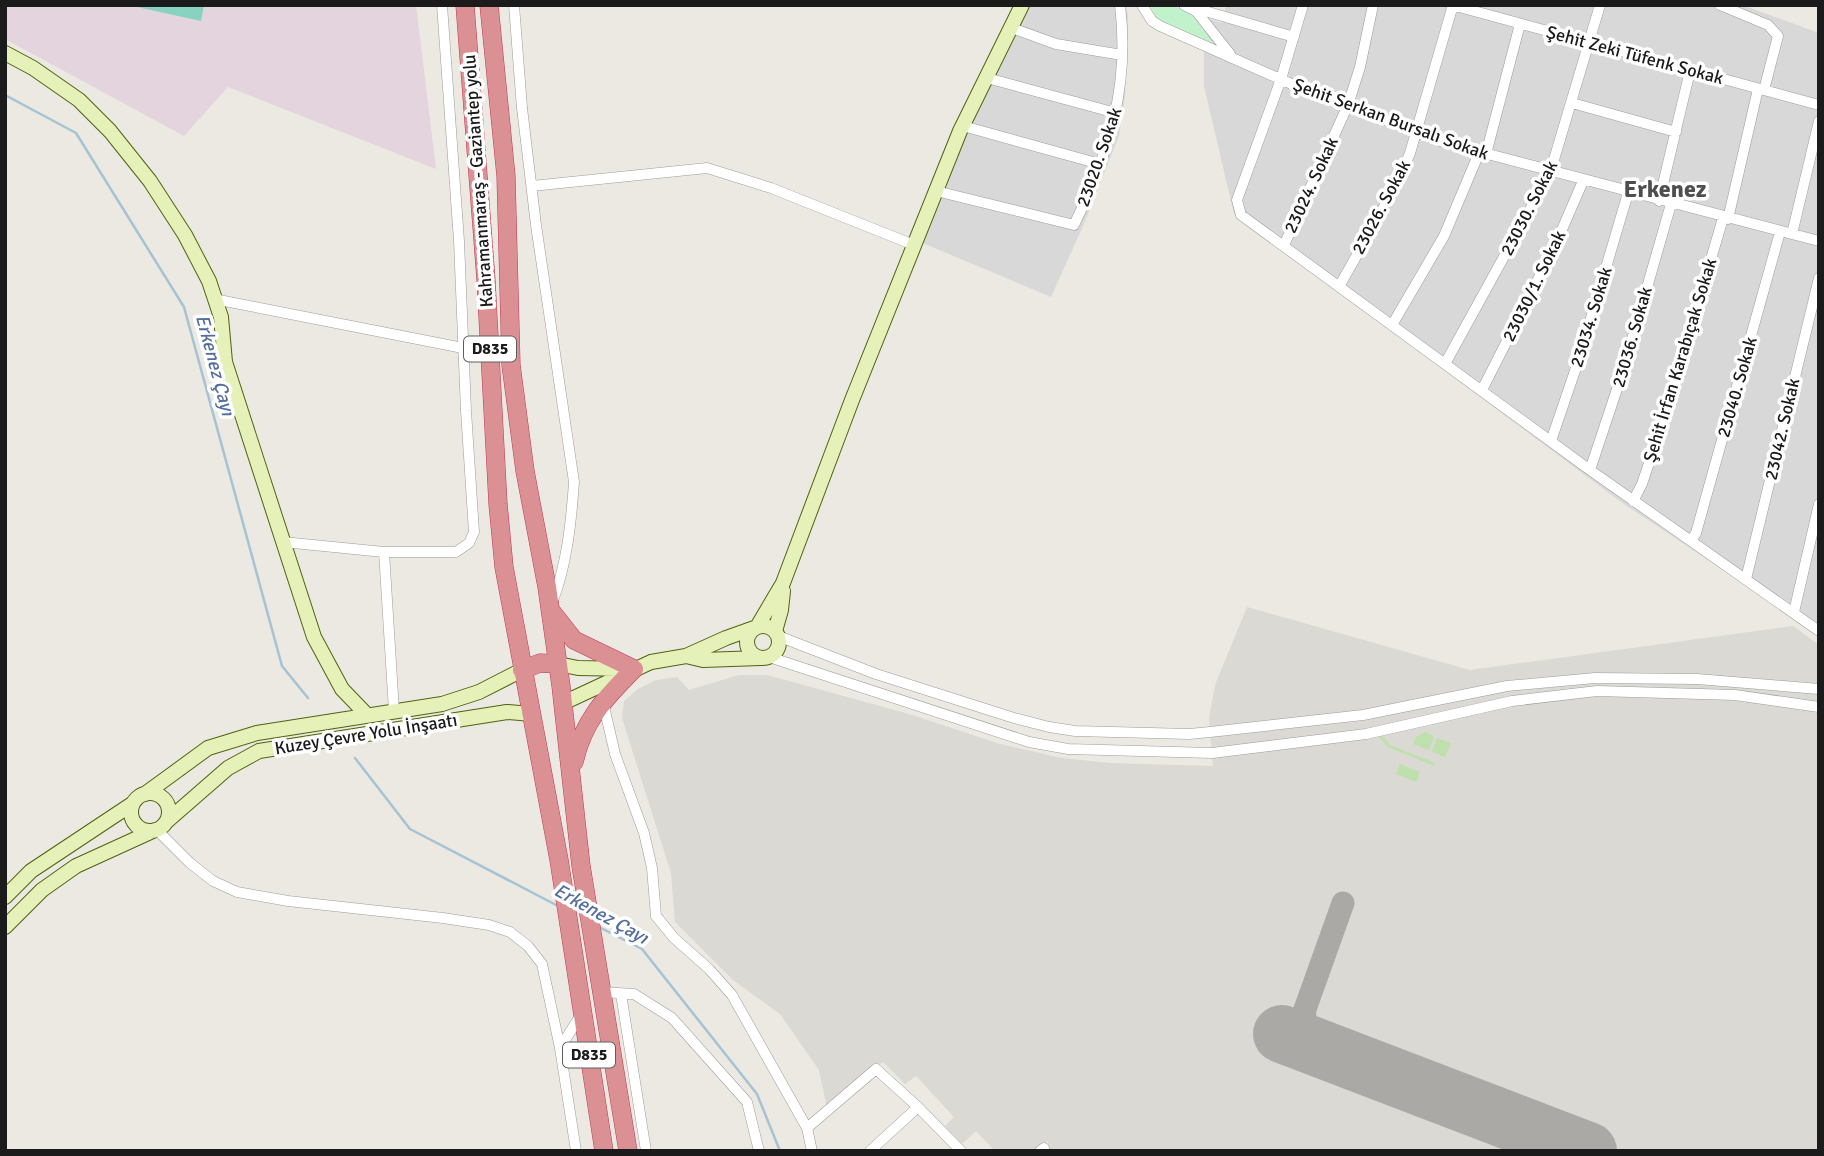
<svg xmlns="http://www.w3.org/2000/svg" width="1824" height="1156" viewBox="0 0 1824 1156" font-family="Signika,sans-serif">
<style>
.residential{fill:#d9d8d8}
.industrial{fill:#e4d4de}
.airport{fill:#dad9d3}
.grass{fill:#bee0ac}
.park{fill:#c2f2cc}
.pitch{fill:#87d2c0}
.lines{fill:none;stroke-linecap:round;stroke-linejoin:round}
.stream{stroke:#a6c3d4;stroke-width:2.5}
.taxiway{stroke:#aaa9a5;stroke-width:23}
.runway{stroke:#aaa9a5;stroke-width:58}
.street-casing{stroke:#9c9c9c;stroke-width:11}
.secondary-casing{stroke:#4f6311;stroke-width:16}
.highway-casing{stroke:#c03753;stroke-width:19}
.street{stroke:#fff;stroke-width:10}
.secondary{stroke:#e6f1ba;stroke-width:14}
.highway{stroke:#db9194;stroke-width:18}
.labels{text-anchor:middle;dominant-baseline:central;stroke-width:7;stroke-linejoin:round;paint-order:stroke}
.shield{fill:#fff;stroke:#5f5f5f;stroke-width:2}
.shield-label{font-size:16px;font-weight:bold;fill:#1b1b1b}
.street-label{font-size:18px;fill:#1b1b1b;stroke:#fff}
.water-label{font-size:19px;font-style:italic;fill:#536e9e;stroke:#fff}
.district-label{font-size:24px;font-weight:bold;fill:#4e4e4e;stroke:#fff}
</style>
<rect width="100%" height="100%" fill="#ebe9e1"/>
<path class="residential" d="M1020,5H1126L1128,16L1125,96L1119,136L1084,224L1051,297L918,241Z
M1226,5H1742L1819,33V634L1621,502L1234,214L1204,86V17L1222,23Z"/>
<path class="industrial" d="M5,5H416L436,169L228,87L184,136L5,39Z"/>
<path class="airport" d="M1247,607L1470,670L1793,626L1819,645V1151H1049L1048,1141L1036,1151H991L993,1149L976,1131L962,1144L945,1126L954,1117L916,1076L905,1084L883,1062L827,1108L819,1070L780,1014L733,980L675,922L671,873L622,718L624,701L638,689L656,680L677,677L689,690L739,675H767L909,714L1000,744L1062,758L1110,763L1213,766L1209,719L1215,685Z"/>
<path class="grass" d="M1425,732L1434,736L1429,750L1413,744L1416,737Z
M1380,733L1390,745L1435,763L1434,766L1388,747L1377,734Z
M1437,738L1451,743L1445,757L1432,752Z
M1400,764L1420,772L1416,782L1396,774Z"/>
<path class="park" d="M1150,5C1189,5 1193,13 1213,44L1157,19Z"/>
<path class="pitch" d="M128,5H204L201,21Z"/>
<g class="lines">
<path class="stream" d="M5,95L76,133L184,307L282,666L308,698
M355,758L410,829L560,907
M597,926L642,949L757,1094L780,1151"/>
<path class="taxiway" d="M1311,1045L1304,1012L1343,903"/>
<path class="runway" d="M1282,1034L1588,1151"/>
<defs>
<path id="street" d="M514,5L522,108L536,225L574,482C571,524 567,564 552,603
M1142,5L1152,21L1160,26L1296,86L1446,143L1819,241
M1184,5L1196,11L1230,54
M1303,5L1281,79L1237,200L1241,215L1590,470L1819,631
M1452,5L1819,105
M1720,5L1768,25L1778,36L1764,90
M1196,11H1205L1294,37
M1012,28L1056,44L1122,55
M987,78L1116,113
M1572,103L1676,132
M963,126L1100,164
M1486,154L1520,24
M532,186L707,168L771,188L914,245
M936,191L1074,225C1109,152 1130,87 1120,5
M1659,201L1690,71
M1728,219L1758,89
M1792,234L1819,121
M1284,245L1348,105L1360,67L1373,5
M1340,285L1398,182L1410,153L1453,5
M214,299L463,348
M1392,325L1444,236L1479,153
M1446,362L1550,173L1600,5
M1482,390L1554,248L1583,181
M1551,441L1579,359L1628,193
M1590,470L1623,371L1671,204
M1633,501L1642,484L1669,403L1723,218
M1691,541L1696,533L1780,232
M283,542L384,552
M1746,579L1819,278
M1794,612L1819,504
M778,636L876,674L1014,718L1049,727L1075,731L1189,734L1210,732L1363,715L1507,686L1595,678L1697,679L1819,689
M769,657L1029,742L1068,749L1212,753L1366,734L1512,701L1597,691L1735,695L1819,707
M603,702L615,754L644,833L652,868L656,916L674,938L709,969L732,995L807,1128L812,1151
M394,711L384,552H456L469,543L474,532L466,411L459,241L442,5
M157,830L190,863L213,881L237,892L288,901L443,918L489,925L510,932L528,946L542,964L560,1048
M602,992L634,994L672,1018L747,1102L759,1151
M621,994L646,1151
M807,1128L876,1069L918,1107L961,1151
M576,1151L560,1048L582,1013
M870,1151L918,1107
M1040,1151L1044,1148"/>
<path id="secondary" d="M5,53L33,68L79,100L110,131L150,181L185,235L209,281L221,317L225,362L314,637L342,689L367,715
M747 642a16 16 0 1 1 32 0a16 16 0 1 1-32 0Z
M757,627L783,583L852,400L960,131L1022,5
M775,631L781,610L783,591
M686,656L703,660L760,658
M558,664L578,668L630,669
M563,703L651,662L686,656L726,638L754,628
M131 812a19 19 0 1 1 38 0a19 19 0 1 1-38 0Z
M145,794L208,748L257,733L442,704L479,692L522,670
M166,822L228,768L259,751L507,712L532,714
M5,897L31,871L132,804
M5,927L42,890L76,866L155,830"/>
<path id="highway" d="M465,5L486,280L498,504L504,567L559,860L604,1151
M489,5L506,176L511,365L525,471L547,587L561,686L581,866L628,1151
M552,612L574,640L634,669C605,698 583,721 574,762
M522,670L540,663L558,664"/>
</defs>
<use href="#street" class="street-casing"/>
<use href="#secondary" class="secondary-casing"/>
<use href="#highway" class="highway-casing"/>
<use href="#street" class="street"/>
<use href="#secondary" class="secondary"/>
<use href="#highway" class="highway"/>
</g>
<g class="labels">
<g class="shield">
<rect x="464" y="336.5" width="52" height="25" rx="5"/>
<rect x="563" y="1042.5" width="52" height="25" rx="5"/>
</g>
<g class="shield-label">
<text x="490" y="349">D835</text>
<text x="589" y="1055">D835</text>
</g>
<g class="street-label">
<text transform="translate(1635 55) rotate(15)">Şehit Zeki Tüfenk Sokak</text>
<text transform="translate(1391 119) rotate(20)">Şehit Serkan Bursalı Sokak</text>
<text transform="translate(1099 157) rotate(-71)">23020. Sokak</text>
<text transform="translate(478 181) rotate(-94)">Kahramanmaraş - Gaziantep yolu</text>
<text transform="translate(1311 185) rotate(-65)">23024. Sokak</text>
<text transform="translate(1381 207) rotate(-62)">23026. Sokak</text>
<text transform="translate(1529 208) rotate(-63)">23030. Sokak</text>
<text transform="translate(1534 286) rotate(-64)">23030/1. Sokak</text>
<text transform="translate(1591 317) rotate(-73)">23034. Sokak</text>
<text transform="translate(1632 337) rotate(-74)">23036. Sokak</text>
<text transform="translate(1680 360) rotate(-73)">Şehit İrfan Karabıçak Sokak</text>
<text transform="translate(1737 387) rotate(-74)">23040. Sokak</text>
<text transform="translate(1782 429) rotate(-77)">23042. Sokak</text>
<text transform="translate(366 734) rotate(-9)">Kuzey Çevre Yolu İnşaatı</text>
</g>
<g class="water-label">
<text transform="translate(215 365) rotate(75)">Erkenez Çayı</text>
<text transform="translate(601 914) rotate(29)">Erkenez Çayı</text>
</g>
<g class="district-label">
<text x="1665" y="189">Erkenez</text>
</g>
</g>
<rect width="1824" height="1156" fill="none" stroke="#1b1b1b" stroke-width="14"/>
</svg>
